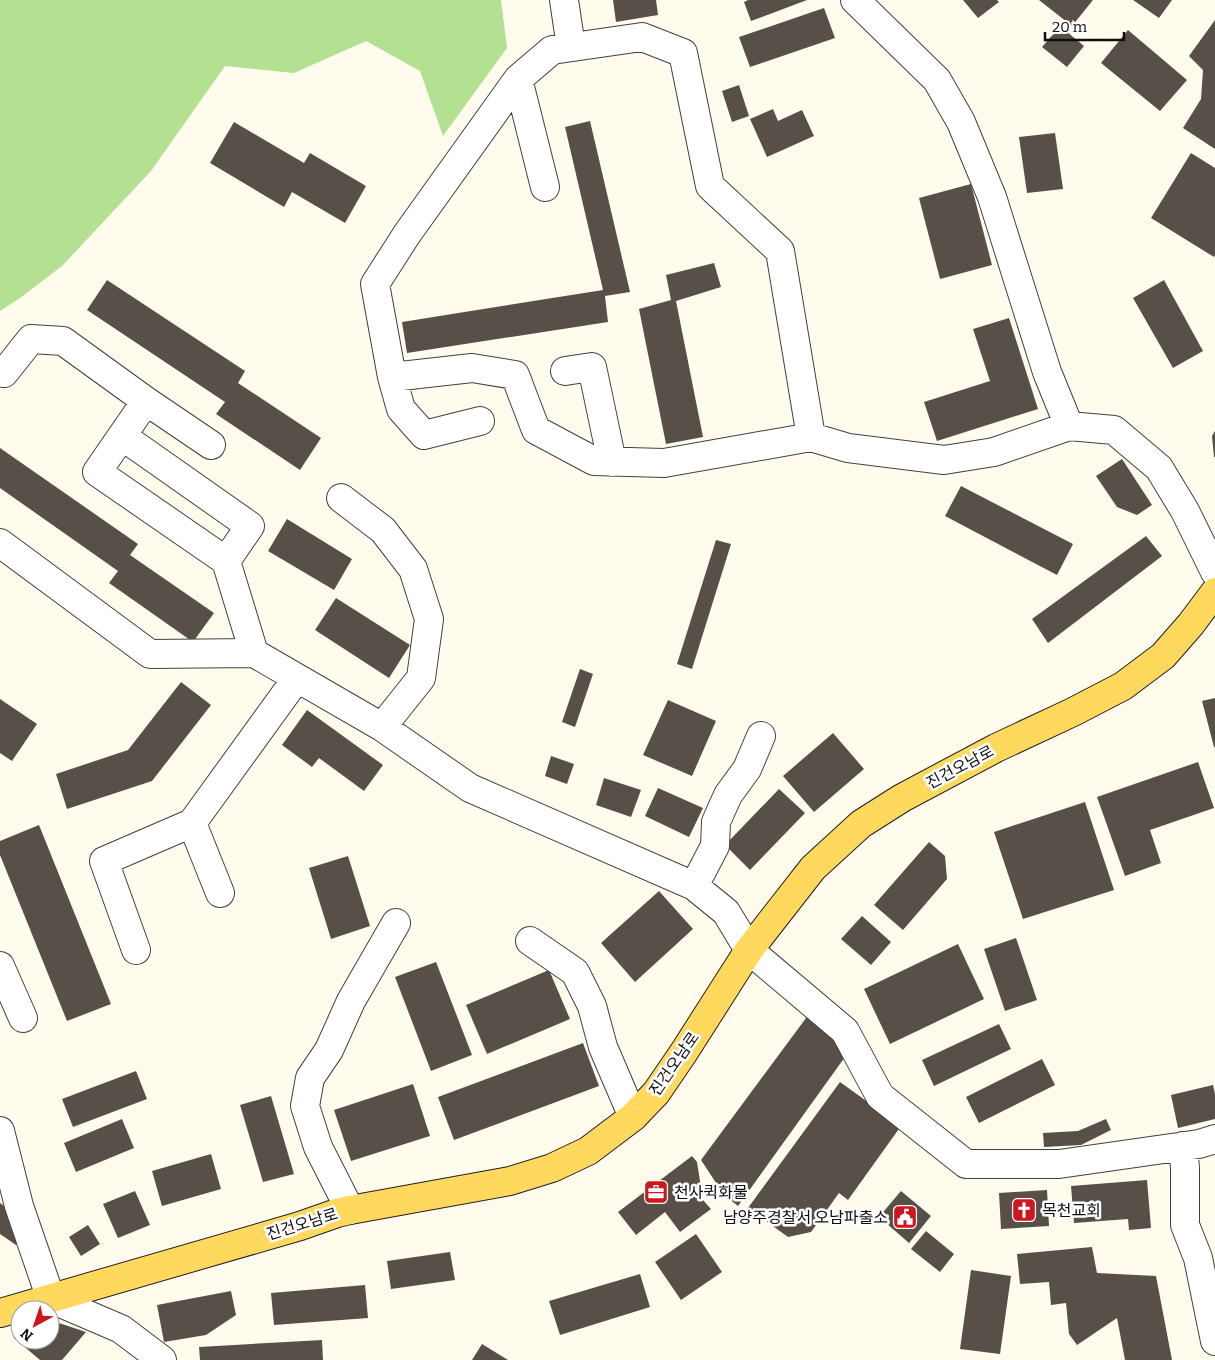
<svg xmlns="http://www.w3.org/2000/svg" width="1215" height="1360" viewBox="0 0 1215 1360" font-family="Bitter,'Noto Sans KR',serif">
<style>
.forest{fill:#b4e091}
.building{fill:#584f49}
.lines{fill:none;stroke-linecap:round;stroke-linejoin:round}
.minor-casing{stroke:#414141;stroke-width:30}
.major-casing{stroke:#1f1f1f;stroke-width:30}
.minor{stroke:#fff;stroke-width:28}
.major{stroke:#ffd95e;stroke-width:28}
.labels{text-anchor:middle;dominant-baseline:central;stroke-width:5;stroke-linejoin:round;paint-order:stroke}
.street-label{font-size:16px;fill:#0e0e0e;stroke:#fff}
.poi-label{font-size:16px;fill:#0e0e0e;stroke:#fff;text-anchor:start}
</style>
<rect width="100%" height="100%" fill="#fffcee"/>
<path class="forest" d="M0,0H501L507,48L443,136L420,71L366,41L294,73L225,66L151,171L62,266L20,298L0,311Z"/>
<path class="building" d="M613,0H656L658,15L616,22Z
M748,0H807L751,21L744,2Z
M963,0H997L999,2L978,18Z
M1039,0H1093L1072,26Z
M1133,0H1172L1159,18Z
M824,8L835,38L750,67L739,37Z
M1215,20V149L1183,128L1201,99L1203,70L1189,56Z
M1060,26L1084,46L1067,67L1042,47Z
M1128,30L1187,80L1160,111L1101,63Z
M739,85L749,116L732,122L722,91Z
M773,109L778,121L802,110L814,136L767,157L750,119Z
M590,121L630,292L605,296L608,322L407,353L402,322L603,290L565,127Z
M234,122L304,163L310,153L366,186L345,223L292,192L284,207L210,163Z
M1055,133L1063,189L1027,193L1019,137Z
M1191,153L1215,168V255L1214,257L1151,218Z
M971,184L992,265L940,279L919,198Z
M714,263L721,287L676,301L703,437L666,444L639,309L671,300L666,275Z
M107,280L245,371L238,383L321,438L300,470L216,414L225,402L87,310Z
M1164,280L1203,351L1173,368L1133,298Z
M1009,318L1038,409L937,441L924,402L990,381L973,329Z
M1215,431V457H1214L1212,436Z
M0,448L138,544L130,555L214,613L193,642L109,583L118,571L0,488Z
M1122,459L1152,505L1137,515L1117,507L1096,476Z
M961,486L1073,544L1057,575L945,516Z
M287,519L352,559L334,590L268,551Z
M1146,536L1162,556L1048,643L1032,619Z
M716,540L731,544L692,669L677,664Z
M336,598L410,645L389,678L315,630Z
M580,669L593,674L575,727L562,722Z
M181,682L211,705L152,781L67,809L56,774L128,750Z
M1215,698V747H1214L1202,701Z
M0,699L37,724L12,761L0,753Z
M668,700L716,721L692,776L643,755Z
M307,710L383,765L364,791L319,758L312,767L282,745Z
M833,733L864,769L814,812L783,776Z
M551,756L574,764L567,784L545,776Z
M1198,762L1214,808L1150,830L1161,863L1125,876L1097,797Z
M604,778L641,790L631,817L596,805Z
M658,788L703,808L689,837L645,816Z
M779,789L805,813L750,870L725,845Z
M1085,802L1114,890L1023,919L994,832Z
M39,825L111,1004L67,1021L0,855V841Z
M929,842L945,856L947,879L903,930L874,905Z
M348,856L370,926L331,939L309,868Z
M659,891L693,929L635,982L601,943Z
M862,916L891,942L871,965L841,939Z
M1016,938L1037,1000L1005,1011L984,949Z
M958,944L984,999L890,1044L864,989Z
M436,962L472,1055L431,1071L395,977Z
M549,970L570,1019L487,1054L466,1005Z
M809,1014L850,1050L738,1206L724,1195L701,1160Z
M999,1024L1011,1049L934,1086L922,1060Z
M583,1043L599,1086L454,1140L438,1097Z
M1042,1059L1055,1085L979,1123L966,1097Z
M136,1071L147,1099L73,1127L62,1099Z
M840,1082L901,1126L848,1200L839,1193L811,1232L788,1237L748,1208Z
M413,1084L430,1136L351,1161L334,1110Z
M1213,1085L1215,1094V1119L1178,1128L1171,1095Z
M271,1096L294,1174L263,1182L240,1105Z
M122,1119L134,1148L76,1172L64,1143Z
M1106,1119L1111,1130L1081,1145L1044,1147L1043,1133L1078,1131Z
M211,1154L221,1189L162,1206L152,1171Z
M692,1156L697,1162L703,1200L711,1209L680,1232L665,1212L636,1235L618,1212Z
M1147,1180L1151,1228L1129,1230L1128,1219L1074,1223L1071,1186Z
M1047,1190L1049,1226L1001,1229L999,1193Z
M135,1191L150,1225L118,1238L103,1204Z
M901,1191L931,1216L909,1243L879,1217Z
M0,1203L31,1225L16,1245L0,1234Z
M88,1225L100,1244L81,1256L69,1237Z
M926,1231L954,1254L940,1272L911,1249Z
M696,1234L722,1272L681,1300L655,1262Z
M1092,1247L1097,1273L1156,1276L1172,1360H1125L1117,1318L1077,1345L1069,1334L1066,1303L1051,1305L1049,1282L1020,1284L1017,1254Z
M450,1252L455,1280L391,1289L387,1261Z
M971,1270L1011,1276L1000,1354L960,1349Z
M640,1274L650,1307L560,1335L549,1301Z
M365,1285L368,1318L274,1325L271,1293Z
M231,1291L236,1315L206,1335L164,1342L157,1305Z
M53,1321L86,1332L62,1360H40L13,1337L20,1334V1340H50V1322Z
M322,1340L323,1360H200L199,1347Z
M482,1344L508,1360H472Z"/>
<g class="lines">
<defs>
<path id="minor" d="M564,0L571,47
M855,0L937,80L961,122L992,197L1047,372L1069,426
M518,79L545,187
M565,371L592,367L612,462
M4,373L31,339L63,341L146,401L97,472L226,561L254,653
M392,377L401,409L424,435L480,421
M146,401L211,445
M122,436L250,526L226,561
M811,437L780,251L710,186L683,53L642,37L552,50L518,79L407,234L375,284L392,377L472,368L515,375L536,430L594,461L664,463L811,437L848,448L944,460L994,452L1069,426L1114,430L1159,468L1185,511L1215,572
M341,498L383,530L413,569L429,619L421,678L382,727
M0,543L150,654L254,653L382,727L470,788L694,886L726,912L749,950L845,1031L880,1096L966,1164H1059L1199,1144L1215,1139
M192,823L220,893
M694,886L715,846L716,822L728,795L747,769L761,736
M530,941L575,972L592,1006L603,1047L633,1117
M136,950L104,861L192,823L297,678
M0,966L23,1018
M0,1131L19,1206L51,1299L121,1329L162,1360
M1183,1146L1185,1168V1225L1198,1258L1215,1341
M350,1210L318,1147L305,1106L310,1078L329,1050L351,1001L396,923"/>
<path id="major" d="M0,1313L300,1226L337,1213L350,1210L510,1181L552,1168L588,1151L633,1117L656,1093L684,1052L749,950L813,868L861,824L902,798L996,748L1073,712L1123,686L1163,656L1191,624L1215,592"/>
</defs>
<use href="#minor" class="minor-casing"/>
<use href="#major" class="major-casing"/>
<use href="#minor" class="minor"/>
<use href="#major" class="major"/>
</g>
<defs>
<symbol id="office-square" viewBox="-11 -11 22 22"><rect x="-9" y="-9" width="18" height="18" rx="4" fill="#cc171e" stroke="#fff"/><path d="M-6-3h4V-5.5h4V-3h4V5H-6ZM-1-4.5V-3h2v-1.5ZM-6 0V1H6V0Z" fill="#fff"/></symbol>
<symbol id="church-square" viewBox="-11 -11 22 22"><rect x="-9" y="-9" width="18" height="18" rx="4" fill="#cc171e" stroke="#fff"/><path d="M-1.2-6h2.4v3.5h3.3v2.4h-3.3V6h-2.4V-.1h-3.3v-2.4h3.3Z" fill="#fff"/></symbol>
<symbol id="civic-square" viewBox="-11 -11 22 22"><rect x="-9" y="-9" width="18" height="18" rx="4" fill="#cc171e" stroke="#fff"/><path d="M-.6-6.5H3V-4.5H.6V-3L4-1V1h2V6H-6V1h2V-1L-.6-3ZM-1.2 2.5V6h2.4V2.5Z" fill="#fff"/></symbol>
</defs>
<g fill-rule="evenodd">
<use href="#office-square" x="642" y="1178" width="28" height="28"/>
<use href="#church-square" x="1010" y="1196" width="28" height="28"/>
<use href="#civic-square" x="891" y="1203" width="28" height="28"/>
</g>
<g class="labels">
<g class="street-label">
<text transform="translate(960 767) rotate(-28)">진건오남로</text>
<text transform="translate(674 1064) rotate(-55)">진건오남로</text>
<text transform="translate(302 1224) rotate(-17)">진건오남로</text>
</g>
<g class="poi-label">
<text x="674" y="1192">천사퀵화물</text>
<text x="1042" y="1210">목천교회</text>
<text x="888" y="1217" text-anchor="end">남양주경찰서 오남파출소</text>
</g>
</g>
<g transform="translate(35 1325) rotate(220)"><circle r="24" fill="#ffffff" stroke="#9f9f9f"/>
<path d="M0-4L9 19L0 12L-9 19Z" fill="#cc171e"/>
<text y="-8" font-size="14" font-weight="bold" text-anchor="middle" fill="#0e0e0e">N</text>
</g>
<path d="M1045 32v8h79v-8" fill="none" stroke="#0e0e0e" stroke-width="2.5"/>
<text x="1052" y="32" font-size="15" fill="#0e0e0e" stroke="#ffffff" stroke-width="4" paint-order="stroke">20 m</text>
</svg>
